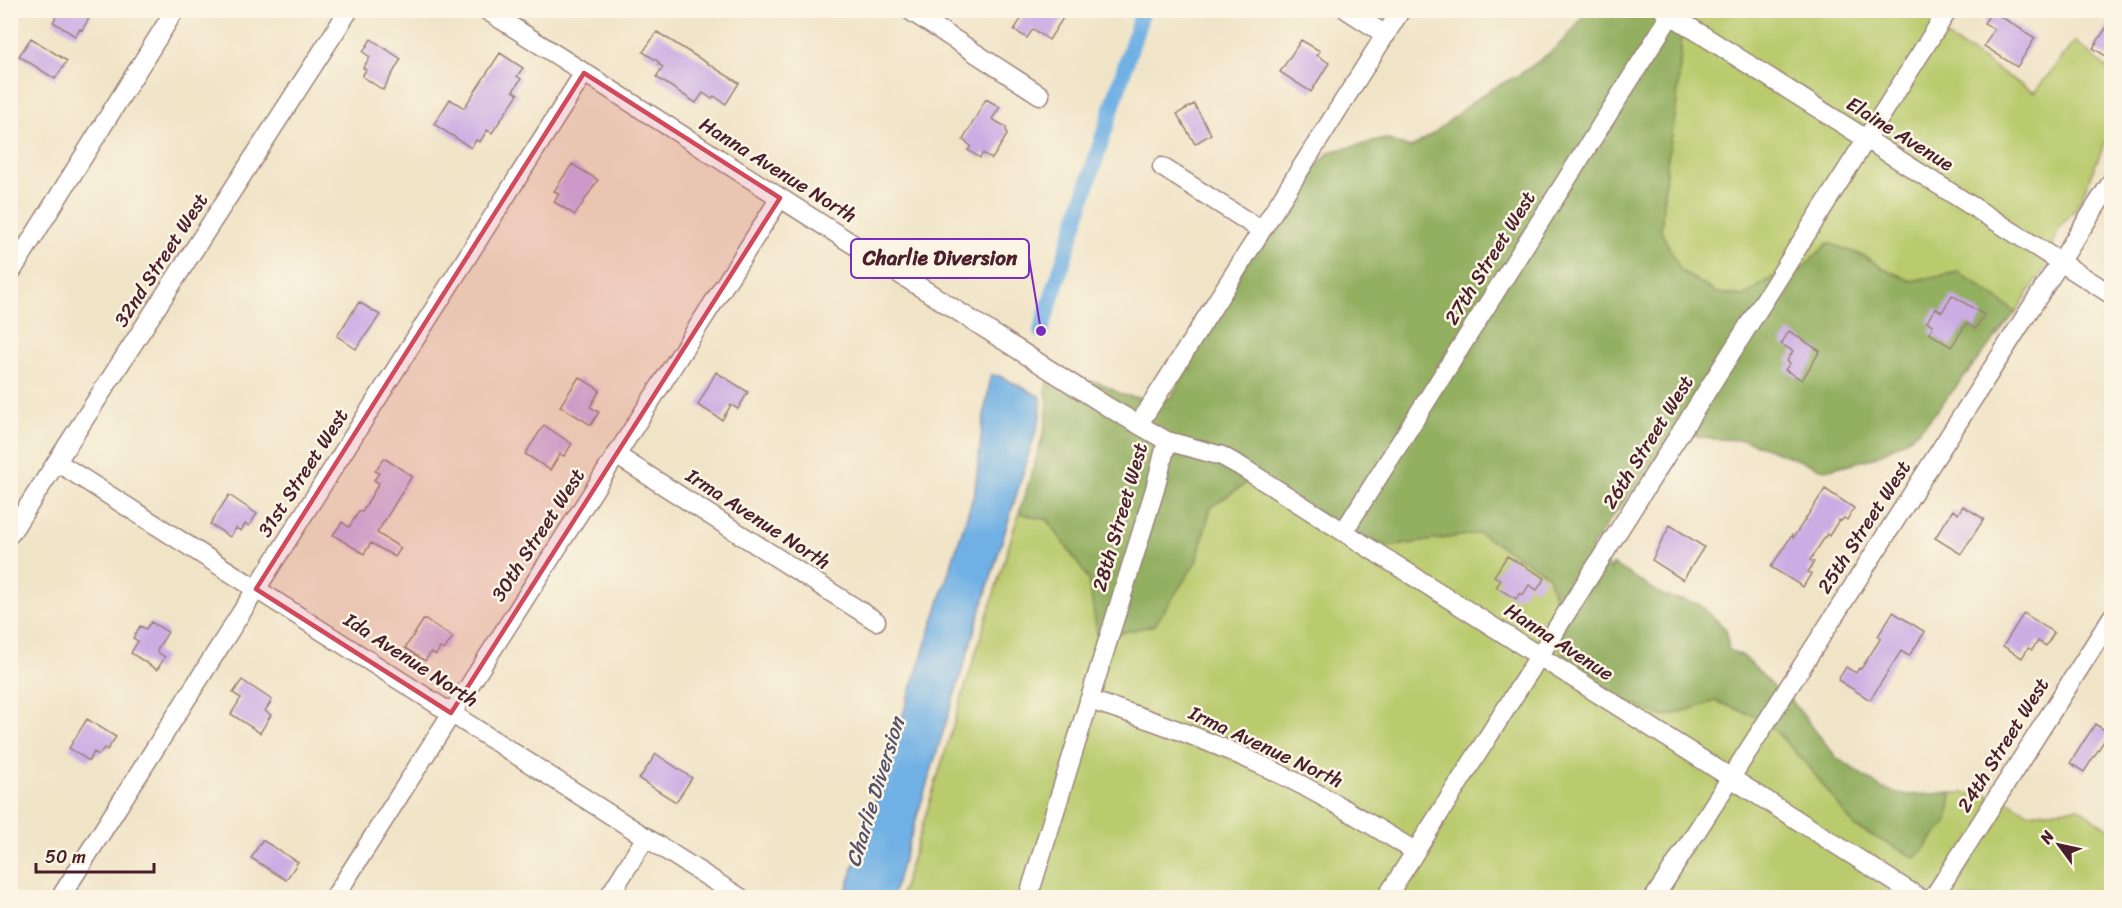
<svg xmlns="http://www.w3.org/2000/svg" width="2122" height="908" viewBox="0 0 2122 908" font-family="Sriracha,sans-serif">
<style>
.green{fill:#bacb6e;stroke:#82754c;stroke-width:1.5}
.forest{fill:#93af61;stroke:#6e6746;stroke-width:1.5}
.water{fill:#70b0e4;stroke:#5d6888;stroke-width:1.5}
.lines{fill:none;stroke-linecap:round;stroke-linejoin:round}
.canal{stroke:#70b0e4;stroke-width:16}
.building{fill:#cbade4}
.minor-casing{stroke:#9d8279;stroke-width:21}
.minor{stroke:#fff;stroke-width:18}
.marked{fill:#d1495b;fill-opacity:0.2;stroke:#d1495b;stroke-width:4.5;stroke-linejoin:round}
.labels{text-anchor:middle;dominant-baseline:central;stroke-width:5;stroke-linejoin:round;paint-order:stroke}
.street-label{font-size:20px;fill:#4a1f2b;stroke:#fcf5e5}
.water-label{font-size:21px;font-style:italic;fill:#57526c;stroke:#fcf5e5}
.leader{fill:none;stroke:#7b2cbf;stroke-width:2}
.callout-dot{fill:#7b2cbf;stroke:#fcf5e5;stroke-width:2}
.callout{fill:#fcf5e5;stroke:#7b2cbf;stroke-width:2}
.callout-label{font-size:21px;text-anchor:middle;font-weight:bold;fill:#4a1f2b}
</style>
<rect width="100%" height="100%" fill="#fcf5e5"/>
<filter id="ink" filterUnits="userSpaceOnUse"><feTurbulence type="fractalNoise" baseFrequency=".0167" numOctaves="2"/><feDisplacementMap in="SourceGraphic" scale="12" xChannelSelector="R" yChannelSelector="G"/><feConvolveMatrix kernelMatrix="1 2 1 2 8 2 1 2 1" color-interpolation-filters="sRGB"/></filter>
<filter id="wash" filterUnits="userSpaceOnUse"><feTurbulence type="fractalNoise" baseFrequency=".008" numOctaves="4" result="noise"/><feDisplacementMap in="SourceGraphic" scale="24" xChannelSelector="R" yChannelSelector="G"/><feGaussianBlur stdDeviation="1.35" result="paint"/><feColorMatrix in="noise" values="0 0 0 0 0 0 0 0 0 0 0 0 0 0 0 0 0 1.4 0 .05"/><feComposite in="paint" operator="in"/></filter>
<g filter="url(#wash)">
<rect width="100%" height="100%" fill="#f0e4c7"/>
<path class="green" d="M1680,11H1947L1936,30L2034,93L2075,41L2111,71V129L2077,207L2059,228L2045,268L2016,312L1959,272L1911,281L1884,269L1864,256L1828,243L1802,269L1775,276L1744,296L1716,293L1680,271L1661,231L1666,169L1676,110L1681,51Z
M1254,478L1388,547L1479,533L1548,575L1556,602L1563,655L1665,717L1716,701L1765,720L1806,763L1948,821L1952,793C1984,793 2002,794 2028,813L2078,808L2111,830V897L900,898L1019,513L1048,520L1088,578L1099,638L1196,562L1211,507Z"/>
<path class="forest" d="M1586,11H1680L1681,51L1676,110L1666,169L1661,231L1681,271L1716,293L1744,296L1775,276L1802,269L1828,243L1864,256L1884,269L1911,281L1959,272L2016,312L1931,418L1911,437L1873,458L1825,470L1745,440L1714,439L1676,432L1608,522L1591,548L1599,554L1610,570L1613,564L1664,596L1699,604L1726,629L1729,650L1743,656L1775,688L1792,701L1836,757L1883,789L1905,795L1952,793L1948,821L1916,858L1855,827L1806,763L1765,720L1716,701L1665,717L1614,696L1563,655L1556,602L1548,575L1479,533L1388,547L1341,525L1254,478L1211,507L1196,562L1155,625L1098,638L1088,578L1048,520L1019,513C1025,491 1057,408 1045,391L1049,375L1100,383L1123,395L1158,401L1171,397L1250,256L1292,197L1329,152L1386,139L1410,148C1438,134 1458,111 1484,94C1494,87 1506,82 1517,76C1544,59 1570,39 1586,11Z"/>
<path class="water" d="M991,375L1000,376L1041,397V415L892,897H844L975,491L982,428Z"/>
<g class="lines">
<path class="canal" d="M1041,331L1143,10"/>
</g>
<g id="blocks">
<path class="building" d="M60,10H94L82,30L80,29L75,36L53,22Z
M1027,10H1068L1049,40L1033,29L1027,38L1014,30Z
M1992,11L2035,38L2017,67L1984,46L1994,29L1984,23Z
M2112,19V60L2093,48Z
M657,32L739,83L726,104L714,96L712,99L703,93L696,103L656,77L663,67L658,64L659,62L643,52Z
M31,38L67,61L55,79L19,56Z
M371,39L401,59L383,90L362,76L366,70L363,68L370,57L363,52Z
M1301,40L1320,51L1317,55L1329,63L1311,92L1280,72Z
M500,53L523,68L517,76L521,79L513,91L518,94L492,133L487,130L480,142L476,140L471,148L434,124L450,99L464,108Z
M986,99L1000,107L992,119L1006,127L1007,135L992,159L983,153L980,158L968,150L971,146L963,140Z
M1194,104L1211,134L1195,144L1177,114Z
M572,164L598,180L575,215L554,202L559,194L554,191Z
M1952,295L1984,315L1975,329L1967,323L1951,347L1929,333L1933,325L1927,322L1935,308L1942,312Z
M359,302L380,315L356,349L337,336Z
M1789,331L1820,351L1802,380L1785,370L1790,363L1787,361L1793,351L1781,344Z
M716,372L748,392L738,409L731,405L722,420L698,405Z
M579,377L600,390L590,407L599,412L591,425L560,406Z
M544,425L572,444L564,456L560,454L550,470L525,454Z
M384,458L412,476L377,533L401,548L395,557L371,543L364,554L333,535L342,522L349,527L359,511L362,512L379,483L374,480L379,473L375,471Z
M1825,489L1854,508L1847,520L1844,518L1841,521L1839,520L1829,536L1827,534L1810,560L1814,562L1808,572L1811,574L1803,587L1771,567L1792,535L1793,538Z
M229,495L257,514L249,526L245,524L241,531L236,528L230,537L210,524Z
M1963,506L1984,519L1961,554L1935,538L1953,510L1958,514Z
M1670,525L1704,547L1683,580L1652,560Z
M1507,556L1545,578L1537,590L1529,585L1523,595L1520,593L1516,599L1496,587L1501,580L1494,576Z
M1893,612L1925,632L1909,656L1901,651L1870,700L1838,680L1846,667L1856,673L1859,668L1861,669L1881,638L1878,636Z
M2024,613L2054,633L2046,646L2038,641L2032,650L2028,648L2022,658L2003,646Z
M424,619L453,637L444,650L440,648L436,655L431,652L425,661L405,648Z
M151,622L168,632L158,648L157,652L165,657L157,670L131,653L138,641L133,638L140,626L146,629Z
M242,680L272,700L265,711L271,715L260,733L231,714L241,698L233,693Z
M87,719L116,737L107,750L104,748L99,755L94,752L89,761L69,748Z
M2095,724L2109,733L2084,772L2070,763Z
M656,754L692,778L676,802L639,779Z
M262,840L298,862L286,880L251,858Z"/>
</g>
</g>
<g filter="url(#ink)">
<use href="#blocks" fill-opacity="0" stroke="#9d8279" stroke-width="1.5"/>
<g class="lines">
<defs>
<path id="minor" d="M486,10L1108,407L1167,441L1222,456L1240,466L1920,898
M909,10L1040,95
M1347,10L1386,35
M1663,10L2112,295
M1162,167L1261,230
M10,274L175,10
M1139,424L1401,10
M616,455L876,621
M57,462L741,898
M1344,531L1674,10
M10,534L349,10
M1089,700C1157,721 1225,746 1288,778C1332,800 1373,826 1415,851
M60,898L584,73
M334,898L780,198
M608,898L646,837
M1028,898L1155,489L1167,441
M1386,898L1948,10
M1654,898L2112,181
M1933,898L2112,617"/>
</defs>
<use href="#minor" class="minor-casing"/>
<use href="#minor" class="minor"/>
</g>
</g>
<path class="marked" d="M584,73L780,198L451,713L256,589Z"/>
<g class="labels">
<g class="street-label">
<text transform="translate(1900 134) rotate(32)">Elaine Avenue</text>
<text transform="translate(778 170) rotate(32)">Hanna Avenue North</text>
<text transform="translate(1490 258) rotate(-58)">27th Street West</text>
<text transform="translate(161 260) rotate(-57)">32nd Street West</text>
<text transform="translate(1648 442) rotate(-58)">26th Street West</text>
<text transform="translate(303 473) rotate(-57)">31st Street West</text>
<text transform="translate(1120 517) rotate(-74)">28th Street West</text>
<text transform="translate(758 519) rotate(33)">Irma Avenue North</text>
<text transform="translate(1864 527) rotate(-57)">25th Street West</text>
<text transform="translate(538 535) rotate(-57)">30th Street West</text>
<text transform="translate(1559 642) rotate(33)">Hanna Avenue</text>
<text transform="translate(411 660) rotate(33)">Ida Avenue North</text>
<text transform="translate(2003 745) rotate(-58)">24th Street West</text>
<text transform="translate(1266 747) rotate(25)">Irma Avenue North</text>
</g>
<g class="water-label">
<text transform="translate(875 792) rotate(-73)">Charlie Diversion</text>
</g>
</g>
<path class="leader" d="M1041 331L1029 258"/>
<circle class="callout-dot" cx="1041" cy="331" r="6"/>
<rect class="callout" x="851" y="239" width="178" height="39" rx="6"/>
<g class="callout-label">
<text x="940" y="265">Charlie Diversion</text>
</g>
<rect width="2122" height="908" fill="none" stroke="#fcf5e5" stroke-width="36"/>
<g transform="translate(2059 845) rotate(303)" stroke="#fcf5e5" stroke-width="4.5" paint-order="stroke">
<path d="M0-4.5L10 22L0 15L-10 22Z" fill="#4a1f2b"/>
<text y="-9" font-size="16" font-weight="bold" text-anchor="middle" fill="#4a1f2b">N</text>
</g>
<path d="M36 863v9h118v-9" fill="none" stroke="#4a1f2b" stroke-width="3"/>
<text x="45" y="863" font-size="18" fill="#4a1f2b" stroke="#fcf5e5" stroke-width="4.5" paint-order="stroke">50 m</text>
</svg>
